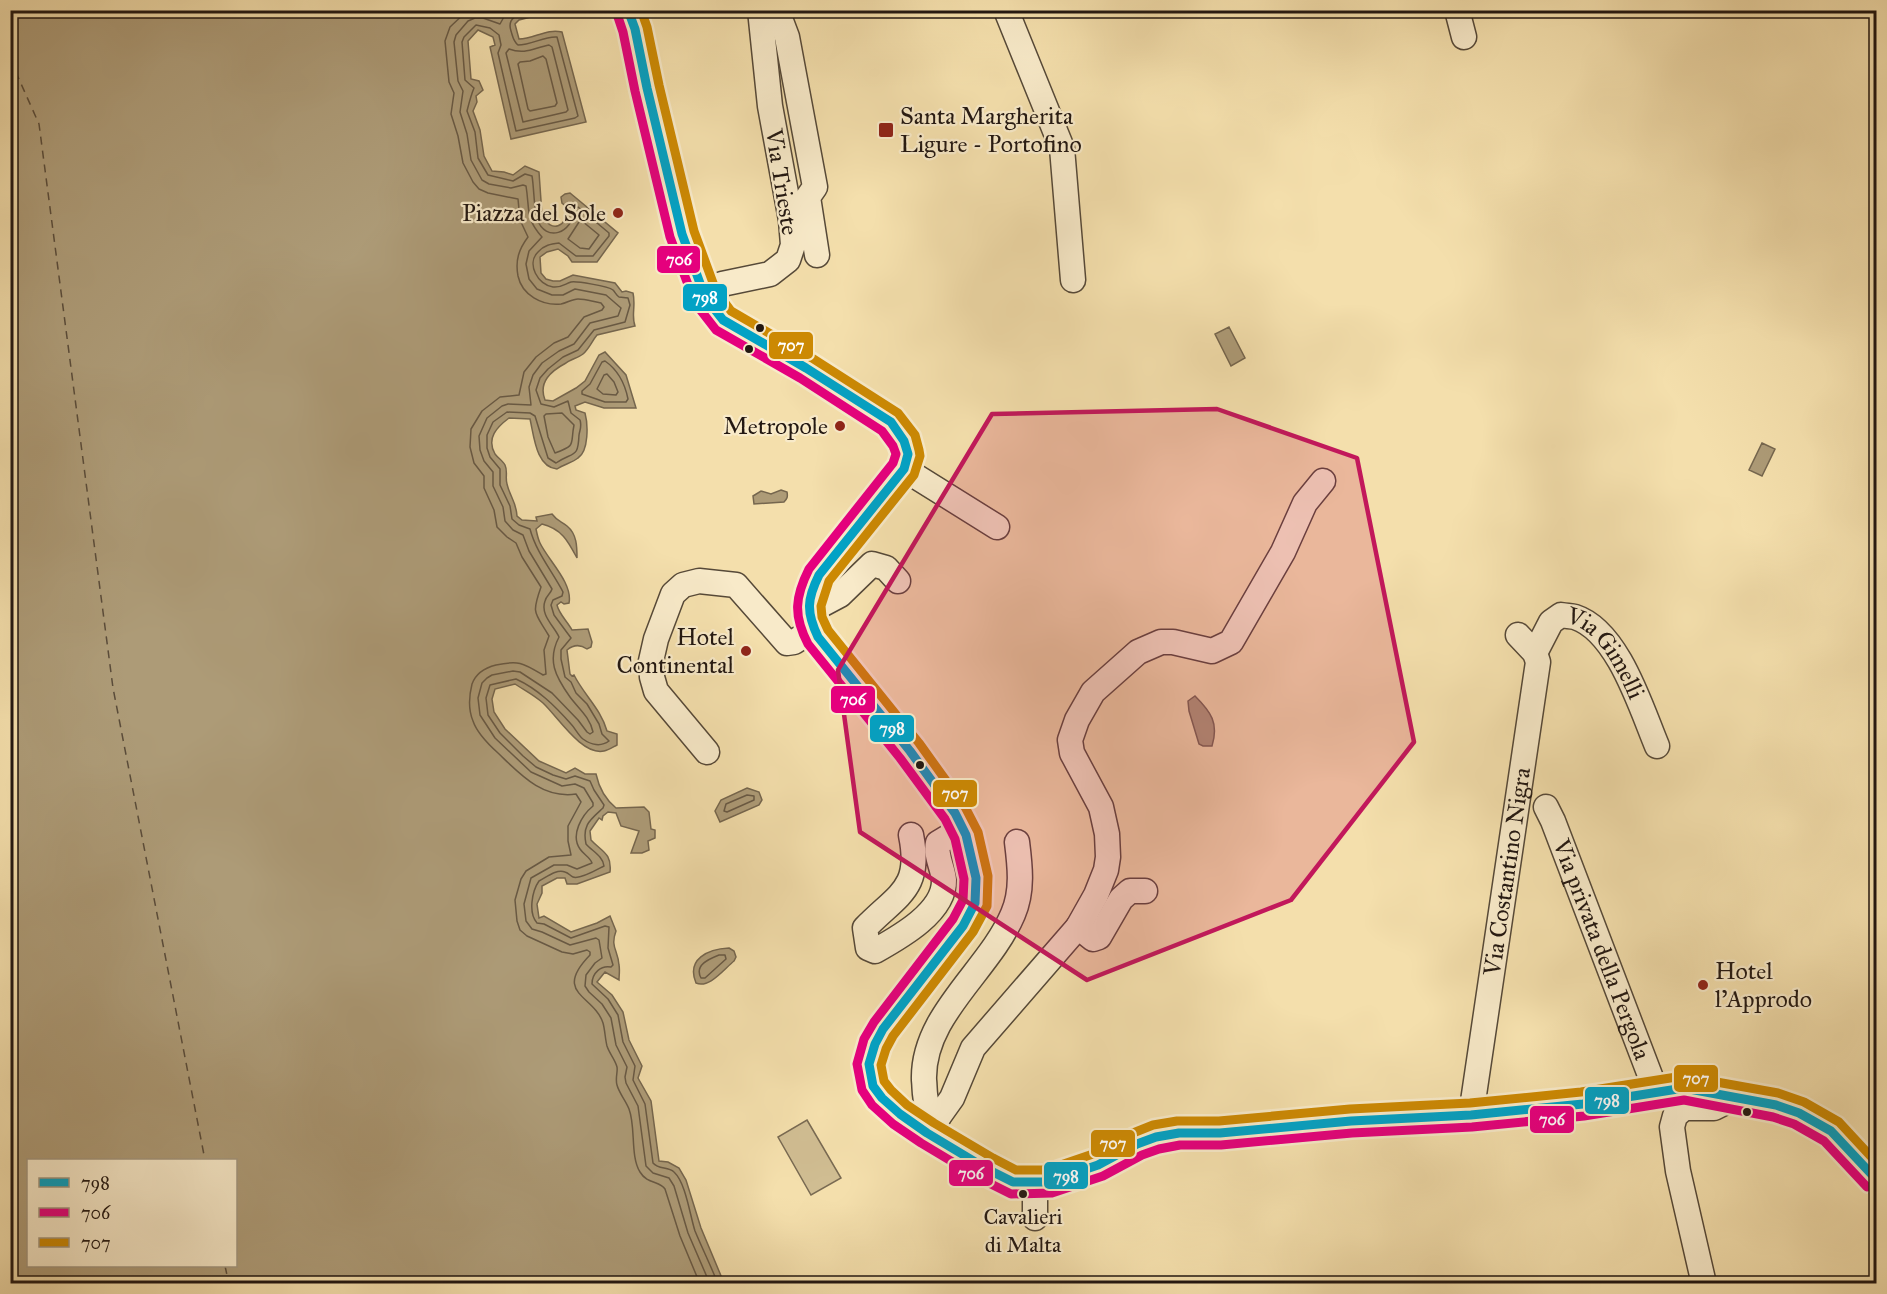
<svg xmlns="http://www.w3.org/2000/svg" width="1887" height="1294" viewBox="0 0 1887 1294" font-family="'IM FELL Great Primer',serif">
<style>
.green{fill:#d0bd92;stroke:#796a52;stroke-width:1.5}
.water{fill:#ad9b77;stroke:#75664e;stroke-width:1.5;fill-rule:evenodd}
.lines{fill:none;stroke-linecap:round;stroke-linejoin:round}
.shore{stroke:#685944;stroke-width:1.5}
.ferry{stroke:#5a4c3a;stroke-width:1.5;stroke-dasharray:8 6;stroke-linecap:butt}
.minor-casing{stroke:#564938;stroke-width:27}
.major-casing{stroke:#221711;stroke-width:33}
.minor{stroke:#f8eac9;stroke-width:24}
.major{stroke:#f4dfac;stroke-width:30}
.bus-1-casing{stroke:#f8eac9;stroke-width:14}
.bus-2-casing{stroke:#f8eac9;stroke-width:14}
.bus-3-casing{stroke:#f8eac9;stroke-width:14}
.bus-1{stroke:#02a2c5;stroke-width:9}
.bus-2{stroke:#e5007d;stroke-width:9}
.bus-3{stroke:#cc8903;stroke-width:9}
.marked{fill:#c2185b;fill-opacity:0.2;stroke:#c2185b;stroke-width:4.5;stroke-linejoin:round}
.poi-dot{fill:#8f2418;stroke:#f8eac9;stroke-width:2}
.bus-dot{fill:#221711;stroke:#f8eac9;stroke-width:2}
.labels{text-anchor:middle;dominant-baseline:central;stroke-width:4.5;stroke-linejoin:round;paint-order:stroke}
.bus-label{font-size:22px;fill:#221711;stroke:#f8eac9}
.poi-label{font-size:24px;fill:#221711;stroke:#f8eac9;text-anchor:end}
.street-label{font-size:24px;fill:#221711;stroke:#f8eac9}
.line-badge{stroke:#f8eac9;stroke-width:2}
.badge-label{font-size:16px;text-anchor:middle;font-weight:bold;fill:#fff}
</style>
<rect width="100%" height="100%" fill="#f4dfac"/>
<filter id="stains"><feTurbulence type="fractalNoise" baseFrequency=".00333" numOctaves="4"/><feColorMatrix values="0 0 0 0 .2 0 0 0 0 .09 0 0 0 0 .02 0 0 0 .5 -.17"/></filter>
<radialGradient id="worn" r=".72"><stop offset=".6" stop-color="#630" stop-opacity="0"/><stop offset="1" stop-color="#630" stop-opacity=".3"/></radialGradient>
<path class="green" d="M807,1120L841,1178L811,1195L778,1137Z"/>
<path class="water" d="M543,11V14L519,20L515,24L519,39C534,39 547,28 562,32L586,122L511,139L490,47L495,45L493,37L478,30L468,41L471,79L479,81L483,90L476,96L477,102L473,111L480,130L484,156L492,171L504,172L513,175L525,166L539,172L542,215C551,234 567,227 568,208L562,203L561,197L565,194L570,193L618,233L597,262H572L568,256L558,249L547,252L540,257L541,273L546,279L553,281H560L573,275L615,283L622,292L626,291L633,293C636,306 631,316 635,326L597,335C592,341 589,349 583,354C578,358 571,359 566,363C551,371 538,382 545,400L553,401L576,388L585,381L599,355L605,352L626,375L636,408H604L585,402L575,406L576,410L585,413C588,424 589,451 578,458C572,463 564,464 557,469C536,467 534,436 530,419L509,418C497,427 486,438 495,454C498,458 503,461 505,465C508,471 505,478 507,484C510,497 516,501 517,516L522,520L537,521L536,517L552,514C558,522 561,521 567,526C577,534 577,547 577,558C568,541 562,529 542,524L536,529C537,534 538,539 540,543C548,560 573,583 569,603L564,604L561,602L557,605C559,614 567,621 572,630L588,629L592,642L591,647L587,649C580,644 573,645 567,650L570,674L572,676L574,675C584,695 601,709 607,731L617,734V745C613,747 608,750 604,751C582,756 558,717 543,703C534,695 524,690 515,684L495,689L492,699L494,712L505,729L539,761L566,773L575,768L585,774H596C599,788 605,799 616,808L644,807L649,812L651,829L655,830V838L648,841L649,850L642,853H631L639,831L621,826L616,813L608,812L603,816L602,820L599,818L590,831L591,840C602,852 612,853 610,872L577,884H567L565,878H557L542,886V893L537,904L539,918L544,916L571,932L597,923L610,916L616,931C610,947 618,950 619,965C620,970 619,975 619,980L605,972L597,982L612,995L623,1012L629,1040L642,1066L638,1078L651,1101L659,1161L668,1162L679,1168L686,1180L701,1228L724,1283H11V11ZM28,1160H236V1266H28Z
M1229,327L1245,358L1231,366L1215,334Z
M1762,443L1775,449L1762,476L1749,470Z
M781,490L787,492C788,497 787,499 784,502L754,504L753,496L761,491L771,494Z
M1195,696C1211,712 1219,723 1212,746H1203L1199,744L1189,711L1188,701Z
M747,788L759,792L762,800L759,805L720,822L715,811L721,800Z
M729,948L734,951L736,957L734,961C724,969 709,989 696,983C686,959 708,949 729,948Z"/>
<g class="lines">
<path class="shore" d="M468,10L450,27L445,41L449,82L454,93L451,114L458,136L463,163L473,182L479,189L488,193L518,199L520,220L528,237C519,249 515,260 518,276C522,295 542,306 561,304C567,303 572,299 578,299C586,299 594,302 601,303L604,307L602,310L584,317L568,337L554,343L536,357L524,372L519,395L500,397L482,411L471,429L470,447L474,463L484,476V488L494,510L497,527L507,537L516,543L522,557L541,587C531,615 535,612 549,636L544,650L546,674L543,675C523,663 519,660 496,665C484,668 476,673 472,684C469,696 468,709 473,721C477,733 488,744 498,753C520,774 542,799 576,794L581,802L568,826V841L571,855L549,857L526,871L521,879L515,900L517,921L520,930L527,936L562,952L573,954L587,950L590,952V955C552,994 594,995 603,1023C605,1030 605,1038 607,1046C609,1053 615,1059 617,1067C618,1072 615,1078 617,1085C619,1093 626,1101 629,1109C636,1127 630,1156 640,1172C647,1184 660,1181 665,1189L680,1236L700,1284
M510,10L505,15L500,24L483,18H475L468,21L456,35L454,42L458,81L463,91L460,112L467,134L471,160L482,180L489,184L511,188L523,185L526,186C530,210 525,218 542,237L529,251L526,264L529,279L537,289L552,295H563L575,289L606,295L621,308L618,316L590,323L574,344L559,351L542,363L533,375L529,387L531,405L508,404L502,406L487,418L479,436L480,450L484,461L493,472V486L503,507L505,521L513,530L523,535L529,551L552,589C551,593 546,596 545,601C540,615 554,626 559,637C547,660 555,676 570,697C578,708 590,717 593,732L590,734L587,732L578,720L552,693L520,672L513,671L492,675L487,678L482,683L478,698L480,715L495,738L531,772L562,786L575,784L584,788L593,803V806C582,815 570,835 580,849C584,855 590,857 592,863L577,869L567,865H554L531,878L524,904L526,921L532,929L542,932L570,945L596,938L599,940L602,958L595,963L586,975L585,986L589,992L602,1004L611,1018L616,1045L627,1067L625,1077L626,1083L638,1106L646,1166L653,1173L669,1178L674,1186L688,1233L710,1284
M533,10C521,14 506,16 511,31C513,37 513,41 518,45C532,45 544,36 557,37L578,116L575,118L516,131L498,53L501,45L499,35L490,28L476,25L464,37L462,42L465,80L474,88C471,95 469,103 467,111L475,132L478,158L488,175L513,181L525,174L532,176C534,187 534,210 537,219C546,243 572,234 575,209L578,207L609,233V236L593,256H576L559,243C551,244 544,245 538,252C526,264 538,285 553,287C561,288 565,284 571,282C576,281 608,286 613,290C615,292 616,295 619,297L628,298L630,305L625,322L594,330L578,350L563,357L548,369L540,378L536,390L541,404L554,407L568,401L571,413L580,420C582,426 580,429 579,435C578,459 574,451 556,463L548,458L535,416L530,413L507,412L493,422L487,435V448L490,457L500,469V485L510,506L512,519L519,525L530,529C536,552 552,571 563,592L562,596L553,600L551,605L554,615L571,638L561,650V659L565,677L571,682L576,693L587,704L599,724L602,734L609,741C601,747 591,745 583,739C578,735 575,728 571,724C555,706 538,689 516,679L490,685L486,698L488,715L500,733L523,756L536,767L553,775L566,779L575,776L590,781L594,790L604,805L603,808C590,820 582,825 586,844C592,851 603,856 604,866C598,869 580,880 573,877C570,876 569,873 565,872C556,869 547,877 539,881C532,891 528,913 537,923L544,924L571,938L605,926L609,927L608,948L613,965L611,967C601,965 592,973 592,984L608,999L618,1015L623,1042L635,1066L633,1080L645,1104L653,1163C659,1170 668,1166 674,1172C686,1183 690,1216 695,1231C702,1248 711,1266 718,1284
M549,45L552,47L568,110L566,112L523,122L506,53L509,49C525,55 534,48 549,45Z
M543,56L546,59L557,103L555,106L530,111L528,109L518,64L520,62L530,61Z
M582,221L599,235L589,249L580,248L568,239L579,222Z
M605,361C618,370 625,384 628,399L626,402H605L582,394V391L590,384L602,362Z
M607,374L614,382L618,392L616,395L603,394L597,389L604,375Z
M562,413L574,425C570,445 577,445 555,453L548,437L544,416L546,414Z
M747,795L754,796V800L727,812L724,811L726,804Z
M719,955H725L726,959L705,978H701C694,965 709,959 719,955Z"/>
<path class="ferry" d="M10,59L39,124L113,688L205,1160
M225,1266L229,1284"/>
<defs>
<g id="minor">
<path d="M775,10L778,13L787,37L815,187L808,197L817,255"/>
<path d="M1006,10L1062,148L1073,280"/>
<path d="M1457,10L1464,37"/>
<path d="M705,297L722,284L770,274L788,260L793,245L791,220L770,106L760,10"/>
<path d="M904,469L997,527"/>
<path d="M808,612L840,595L872,564L886,568L898,581"/>
<path id="s1" d="M1535,653L1551,622L1561,615C1565,616 1571,616 1575,617C1618,631 1641,708 1657,746"/>
<path d="M707,752L656,691L652,677L651,661L656,639L673,594L683,585L699,581L736,585L787,643L794,642L814,629"/>
<path id="s2" d="M1546,807L1553,821L1656,1091"/>
<path d="M911,835C922,889 898,894 865,928L868,948L875,951C900,937 945,912 944,880C943,868 935,855 938,843L963,828"/>
<path d="M1078,927L1093,939L1099,937L1121,899L1130,891H1145"/>
<path id="s3" d="M1471,1115L1538,662L1535,653L1518,635"/>
<path d="M938,1118C934,1113 930,1108 927,1103C924,1096 925,1088 924,1080C922,1015 989,971 1013,914C1023,891 1020,866 1017,842"/>
<path d="M927,1133L952,1098L973,1048L1078,927L1096,895L1106,870L1108,857L1107,834L1101,807L1072,753L1070,740L1077,720L1093,692L1138,652L1161,642H1173L1212,651L1231,642L1283,552L1305,503L1323,481"/>
<path d="M1035,1182V1218"/>
<path d="M1704,1284L1678,1171L1672,1127L1675,1116L1684,1108H1714L1722,1104L1728,1095"/>
</g>
<path id="major" d="M628,10L635,29L647,88L682,234L705,297L723,320L806,368L891,422L904,441L908,454L904,469L819,575C807,599 804,612 818,637L910,751L955,813L966,835L972,856L976,878L975,903L963,926L883,1029L875,1044L869,1064L873,1086L882,1098L900,1114L927,1133L987,1169L1013,1182H1048L1098,1165L1137,1144L1156,1137L1179,1133H1220L1351,1121L1471,1115L1583,1104L1684,1088L1776,1105L1799,1113L1831,1131L1876,1179"/>
</defs>
<use href="#minor" class="minor-casing"/>
<use href="#major" class="major-casing"/>
<use href="#minor" class="minor"/>
<use href="#major" class="major"/>
<defs>
<path id="bus-1" d="M628,10L635,29L647,88L682,234L705,297L723,320L806,368L891,422L904,441L908,454L904,469L819,575C807,599 806,612 818,637L910,751L955,813L966,835L976,878L975,903L963,926L883,1029L875,1044L869,1064L873,1086L882,1098L900,1114L927,1133L987,1169L1013,1182H1048L1098,1165L1137,1144L1156,1137L1179,1133H1220L1351,1121L1471,1115L1583,1104L1684,1088L1776,1105L1799,1113L1831,1131L1876,1179"/>
<path id="bus-2" d="M617,14L623,32L635,91L670,237L695,303L716,330L800,378L882,431L893,446L896,454L893,463L809,569C795,597 793,615 808,644L900,758L945,819L955,839L964,879L963,900L953,919L874,1022L864,1039L857,1064L862,1090L872,1105L893,1124L921,1143L981,1179L1011,1194L1052,1193L1103,1176L1142,1155L1159,1149L1180,1145H1221L1352,1133L1472,1127L1584,1116L1684,1100L1773,1117L1794,1124L1824,1141L1867,1187"/>
<path id="bus-3" d="M641,10L647,27L659,85L694,231L716,291L731,311L812,358L898,413L915,435L919,450L920,456L914,475L829,581L821,606L822,617L828,630L919,743L965,807L978,832L988,876L987,906L973,932L893,1036L886,1049L881,1065L884,1081L891,1090L907,1105L934,1123L993,1158L1016,1170H1046L1093,1154L1133,1133L1153,1125L1177,1121H1219L1350,1109L1470,1103L1581,1092L1683,1076L1778,1093L1804,1102L1839,1122L1876,1162"/>
</defs>
<use href="#bus-1" class="bus-1-casing"/>
<use href="#bus-2" class="bus-2-casing"/>
<use href="#bus-3" class="bus-3-casing"/>
<use href="#bus-1" class="bus-1"/>
<use href="#bus-2" class="bus-2"/>
<use href="#bus-3" class="bus-3"/>
</g>
<path class="marked" d="M1217,409L1357,458L1414,742L1291,900L1087,980L860,832L838,670L992,414Z"/>
<g class="poi-dot">
<rect x="878" y="122" width="16" height="16" rx="3"/>
<circle cx="618" cy="213" r="6"/>
<circle cx="840" cy="426" r="6"/>
<circle cx="746" cy="651" r="6"/>
<circle cx="1703" cy="985" r="6"/>
</g>
<g class="bus-dot">
<circle cx="760" cy="328" r="5"/>
<circle cx="749" cy="349" r="5"/>
<circle cx="920" cy="765" r="5"/>
<circle cx="1747" cy="1112" r="5"/>
<circle cx="1023" cy="1194" r="5"/>
</g>
<g class="labels">
<g class="bus-label">
<text x="1023" y="1216">Cavalieri<tspan x="1023" dy="28">di Malta</tspan></text>
</g>
<g class="poi-label">
<text x="900" y="116" text-anchor="start">Santa Margherita<tspan x="900" dy="28">Ligure - Portofino</tspan></text>
<text x="606" y="213">Piazza del Sole</text>
<text x="828" y="426">Metropole</text>
<text x="734" y="637">Hotel<tspan x="734" dy="28">Continental</tspan></text>
<text x="1715" y="971" text-anchor="start">Hotel<tspan x="1715" dy="28">l'Approdo</tspan></text>
</g>
<g class="street-label">
<text transform="translate(782 182) rotate(81)">Via Trieste</text>
<text stroke="none"><textPath href="#s1" startOffset="110">Via Gimelli</textPath></text>
<text stroke="none"><textPath href="#s3" startOffset="246">Via Costantino Nigra</textPath></text>
<text stroke="none"><textPath href="#s2" startOffset="153">Via privata della Pergola</textPath></text>
</g>
</g>
<g class="line-badge">
<rect x="656" y="245" width="45" height="29" rx="6" fill="#e5007d"/>
<rect x="682" y="283" width="46" height="29" rx="6" fill="#02a2c5"/>
<rect x="768" y="331" width="46" height="29" rx="6" fill="#cc8903"/>
<rect x="830" y="685" width="46" height="29" rx="6" fill="#e5007d"/>
<rect x="869" y="714" width="46" height="29" rx="6" fill="#02a2c5"/>
<rect x="932" y="779" width="46" height="29" rx="6" fill="#cc8903"/>
<rect x="1673" y="1064" width="46" height="29" rx="6" fill="#cc8903"/>
<rect x="1584" y="1086" width="46" height="29" rx="6" fill="#02a2c5"/>
<rect x="1529" y="1105" width="46" height="29" rx="6" fill="#e5007d"/>
<rect x="1090" y="1129" width="46" height="29" rx="6" fill="#cc8903"/>
<rect x="948" y="1159" width="46" height="28" rx="6" fill="#e5007d"/>
<rect x="1043" y="1161" width="46" height="29" rx="6" fill="#02a2c5"/>
</g>
<g class="badge-label">
<text x="679" y="265">706</text>
<text x="705" y="303">798</text>
<text x="791" y="351">707</text>
<text x="853" y="705">706</text>
<text x="892" y="734">798</text>
<text x="955" y="799">707</text>
<text x="1696" y="1084">707</text>
<text x="1607" y="1106">798</text>
<text x="1552" y="1125">706</text>
<text x="1113" y="1149">707</text>
<text x="971" y="1179">706</text>
<text x="1066" y="1182">798</text>
</g>
<rect width="1887" height="1294" fill="none" stroke="#f4dfac" stroke-width="36"/>
<rect x="12" y="12" width="1863" height="1270" fill="none" stroke="#221711" stroke-width="3"/>
<rect x="18" y="18" width="1851" height="1258" fill="none" stroke="#221711" stroke-width="1.5"/>
<rect x="27" y="1159" width="210" height="108" fill="#f8eac9" stroke="#a2967f" stroke-width="1.5"/>
<rect x="39" y="1178" width="30" height="9" fill="#02a2c5" stroke="#a2967f" stroke-width="1.5"/>
<text x="81" y="1189" font-size="18" fill="#221711">798</text>
<rect x="39" y="1208" width="30" height="9" fill="#e5007d" stroke="#a2967f" stroke-width="1.5"/>
<text x="81" y="1219" font-size="18" fill="#221711">706</text>
<rect x="39" y="1238" width="30" height="9" fill="#cc8903" stroke="#a2967f" stroke-width="1.5"/>
<text x="81" y="1249" font-size="18" fill="#221711">707</text>
<rect width="100%" height="100%" filter="url(#stains)"/>
<rect width="100%" height="100%" fill="url(#worn)"/>
</svg>
